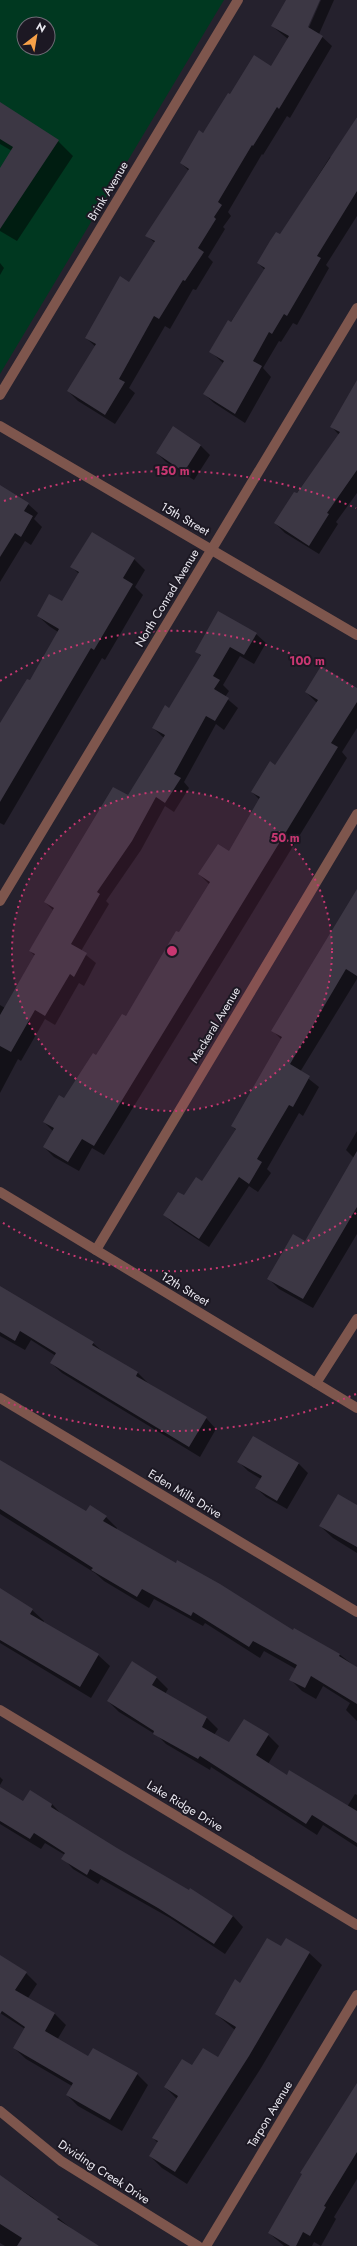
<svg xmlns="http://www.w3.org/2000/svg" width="357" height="2246" viewBox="0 0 357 2246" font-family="Jost,sans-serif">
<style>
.green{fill:#003820;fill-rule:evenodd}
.shadow{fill:#0007}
.building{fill:#3c3744}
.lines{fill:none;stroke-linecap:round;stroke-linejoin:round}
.minor{stroke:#7e564d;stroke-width:10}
.tertiary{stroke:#7e564d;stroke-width:10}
.ring{fill:none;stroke:#c83771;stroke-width:2;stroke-dasharray:2 4}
.labels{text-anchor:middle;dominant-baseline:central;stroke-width:4;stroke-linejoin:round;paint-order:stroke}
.street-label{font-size:12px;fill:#eae8f0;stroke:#1c1823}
.centre{fill:#c83771;stroke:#1c1823;stroke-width:2}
.ring-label{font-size:12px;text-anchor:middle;font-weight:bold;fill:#c83771;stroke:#1c1823;stroke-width:4;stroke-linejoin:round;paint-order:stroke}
</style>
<rect width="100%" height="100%" fill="#25212d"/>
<path class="green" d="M0,0H224L0,374ZM24,24H48V48H24Z"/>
<path class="shadow" d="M291,0H319L305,31L307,32L321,0H334L319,34L332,46L290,118L287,116L263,155L262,154L228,212L231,216L223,227L225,229L208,257L213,262L196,290L193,289L170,329L165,326L129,388L135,393L115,424L78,401L68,391L96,347L86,338L130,283L155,243L147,236L189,171L181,163L231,95L272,67L288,39L272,26Z
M0,103L58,141L73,156L17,241L0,231V170L12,151L0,144Z
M357,117V216L326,265L329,268L297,325L293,323L281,342L279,341L263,368L271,377L245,423L214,403L204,394L223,363L211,352L265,270L258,263L280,236L330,157L332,158Z
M0,263L4,268L0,275Z
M357,384V493L336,522L338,524L319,554L285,533L275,523L339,435L331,426Z
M173,428L201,446L210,455L194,480L166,462L157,453Z
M0,487L28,504L38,513L34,519L42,527L31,545L25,541L0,582Z
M92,533L134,559L145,570L135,587L143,595L105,660L102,658L4,825L0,823V725L30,682L58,632L49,626L38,616L62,603L79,574L71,566Z
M256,634L266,643L254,664L240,656L223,685L229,691L225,697L238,708L224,730L216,724L184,782L189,788L174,812L165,806L141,850L106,901L109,904L81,951L96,963L84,986L79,983L55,1025L45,1019L21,1061L18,1059L0,1093V1005L5,1008L35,956L30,951L53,910L45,902L128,796L164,738L153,728L169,709L202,657L196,651Z
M357,690V728L342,752L347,758L104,1155L92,1148L79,1171L54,1157L44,1147L53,1131L44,1122L64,1099L126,1018L210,885L199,874L230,852L260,800L252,792L276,766L317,703L306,692Z
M357,893V979L300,1072L319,1087L303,1116L299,1113L267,1169L271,1173L258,1192L249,1186L209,1247L174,1224L164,1215L203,1183L237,1131L232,1126L282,1040L273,1031Z
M357,1131V1234L313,1308L279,1289L268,1278L306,1242L354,1158L346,1150Z
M0,1289L93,1343L102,1351L138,1373L148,1383L206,1418L216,1429L200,1457L62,1373L51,1363L56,1356L31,1340L25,1350L0,1336Z
M253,1437L299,1464L308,1473L287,1509L266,1497L256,1488L261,1479L248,1471L239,1462Z
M0,1462L86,1513L106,1517L117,1528L116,1530L293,1632L339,1654L357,1668V1721L346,1710L350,1703L323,1686L316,1699L302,1691L290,1679L296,1669L264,1651L260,1658L205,1623L203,1626L154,1599L149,1608L104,1581L95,1573L0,1514Z
M357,1506V1553L333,1538L320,1526Z
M0,1589L32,1610L44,1621L43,1623L98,1655L110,1666L91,1698L0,1643Z
M133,1662L157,1678L168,1689L165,1694L207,1718L218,1729L214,1735L230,1744L245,1720L268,1735L279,1746L268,1764L287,1776L347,1807L355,1794L357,1795V1847L323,1825L317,1835L211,1767L210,1770L166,1744L158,1736L119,1712L108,1701Z
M0,1777L3,1780L0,1785Z
M0,1788L23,1803L52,1804L62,1815L116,1849L233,1916L243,1927L225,1954L170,1918L101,1879L98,1884L73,1869L63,1858L65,1855L45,1843L41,1849L0,1824Z
M286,1940L309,1953L322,1965L261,2068L187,2184L162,2168L150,2156L158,2143L153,2138L177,2099L165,2087L192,2067L218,2059L235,2030L216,2014L241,1984L282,1947Z
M0,1956L26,1973L37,1984L28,1998L55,2014L66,2025L57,2040L88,2058L137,2074L148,2085L122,2131L78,2106L67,2095L72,2086L26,2059L14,2048L25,2029L0,2013Z
M357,2101V2179L334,2217L336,2219L321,2246L314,2242L312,2246H284L269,2233Z
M0,2176L32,2197L93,2246H5L0,2243Z"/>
<path class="building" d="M286,0H320L308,27L323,36L279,109L277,107L253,146L252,145L218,202L222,205L214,217L216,219L198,248L204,252L185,281L183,280L159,319L154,316L119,379L125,382L105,415L67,391L96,344L85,338L120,276L129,282L155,241L145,236L189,169L180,163L199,130L203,133L228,93L230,94L254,55L271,66L289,36L271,26Z
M0,102L59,140L0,229V168L13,147L0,139Z
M357,117V191L317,256L321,258L287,316L284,314L272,334L269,332L253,361L262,366L235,414L203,394L224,361L209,352L228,320L231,322L265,268L257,263L270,241L276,232L280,234Z
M357,380V470L327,513L329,514L309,546L274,523L294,492L297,493L340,432L330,427Z
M173,426L201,445L184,472L156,453Z
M0,485L29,503L24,511L33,516L21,537L15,533L0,557Z
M92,532L135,558L123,578L133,584L94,650L91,648L0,802V723L27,679L30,680L59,629L37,616L49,594L62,601L79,572L70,567Z
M218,611L257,633L244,655L230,647L213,676L220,680L214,689L229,698L215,721L206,716L174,774L181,778L165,803L156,797L132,841L97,892L100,894L71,944L87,953L74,977L70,974L45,1016L35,1010L11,1052L0,1046V1015L35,954L29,951L54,908L44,902L113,787L128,795L165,735L152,728L165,705L169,708L201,655L195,652Z
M321,666L357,688V702L331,743L338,747L94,1146L82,1139L68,1162L43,1147L54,1128L43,1122L59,1095L64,1098L93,1053L96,1055L122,1014L126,1016L176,931L179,932L210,882L198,874L218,844L229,851L260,797L251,792L270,761L275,765L318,700L305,692Z
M357,889V976L346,969L290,1064L310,1076L293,1107L289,1105L257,1159L262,1162L249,1184L239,1177L199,1239L163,1215L178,1192L184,1195L196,1177L202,1181L236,1129L231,1126L282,1037L271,1031Z
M357,1151V1207L303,1299L267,1279L293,1234L305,1241Z
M0,1286L94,1342L92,1345L138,1372L136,1376L207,1417L189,1447L50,1363L56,1353L20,1331L15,1341L0,1332Z
M253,1436L299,1463L277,1501L255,1488L262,1476L237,1462Z
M0,1460L86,1511L90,1505L107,1516L103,1521L176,1563L177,1560L220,1584L293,1630L294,1628L340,1654L339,1656L357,1667V1704L311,1676L305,1688L289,1680L297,1665L253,1641L249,1647L193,1612L191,1616L142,1589L137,1597L91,1570L93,1568L0,1509Z
M338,1494L357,1505V1547L319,1526Z
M0,1588L33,1609L30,1614L99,1654L80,1687L0,1640Z
M132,1661L157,1677L152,1685L207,1717L202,1727L229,1742L244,1719L269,1734L256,1755L287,1775L289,1770L357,1811V1843L312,1815L306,1824L200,1756L198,1759L153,1734L154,1731L107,1701Z
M0,1787L23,1801L30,1790L52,1804L51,1807L117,1848L189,1890L190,1888L233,1916L214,1944L158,1908L90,1869L87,1875L61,1859L65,1853L34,1833L30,1839L0,1821Z
M267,1938L281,1946L286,1938L310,1952L249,2056L175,2172L149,2156L158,2141L152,2138L178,2096L164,2087L182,2059L192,2065L203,2048L218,2057L236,2027L215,2014L235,1979L240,1983Z
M0,1955L27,1972L15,1990L55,2013L45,2031L88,2056L93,2048L138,2073L110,2120L66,2095L73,2083L13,2048L25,2027L2,2011L0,2014Z
M357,2083V2152L324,2206L326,2207L310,2236L303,2232L296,2246H290L268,2233L302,2174L300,2173Z
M0,2175L59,2217L57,2219L99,2246H17L22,2238L0,2224Z"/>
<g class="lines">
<path class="minor" d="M0,395L238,0
M0,426L357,635
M0,901L357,308
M96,1250L357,814
M316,1383L357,1319
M0,1398L357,1612
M0,1710L357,1925
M0,2111L61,2161L198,2246
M206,2246L357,1995"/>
<path class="tertiary" d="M0,1192L357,1408"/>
</g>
<circle cx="172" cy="951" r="160" fill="#c83771" fill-opacity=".12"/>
<g class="ring">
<circle cx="172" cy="951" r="160"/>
<path d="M356 1213A320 320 0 0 1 0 1221M0 681A320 320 0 0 1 356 689"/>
<path d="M356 1394A480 480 0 0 1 4 1401M4 501A480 480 0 0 1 356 508"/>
</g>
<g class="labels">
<g class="street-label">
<text transform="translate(108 191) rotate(-59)">Brink Avenue</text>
<text transform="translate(185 519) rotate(30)">15th Street</text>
<text transform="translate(167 598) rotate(-59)">North Conrad Avenue</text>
<text transform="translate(215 1025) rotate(-59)">Mackeral Avenue</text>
<text transform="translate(185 1289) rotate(31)">12th Street</text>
<text transform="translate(185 1494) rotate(31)">Eden Mills Drive</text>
<text transform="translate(185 1806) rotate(31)">Lake Ridge Drive</text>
<text transform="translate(270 2114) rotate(-59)">Tarpon Avenue</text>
<text transform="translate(104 2172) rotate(33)">Dividing Creek Drive</text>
</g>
</g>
<circle cx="172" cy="951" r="6" class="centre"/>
<g class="ring-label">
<text x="172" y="475">150 m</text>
<text x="307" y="665">100 m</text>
<text x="285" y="842">50 m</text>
</g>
<g transform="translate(36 36) rotate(31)"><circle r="19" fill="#1c1823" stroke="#6e6b75"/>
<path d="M0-3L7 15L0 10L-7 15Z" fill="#f7a148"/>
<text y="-6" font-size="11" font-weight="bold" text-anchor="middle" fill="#eae8f0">N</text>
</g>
</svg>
